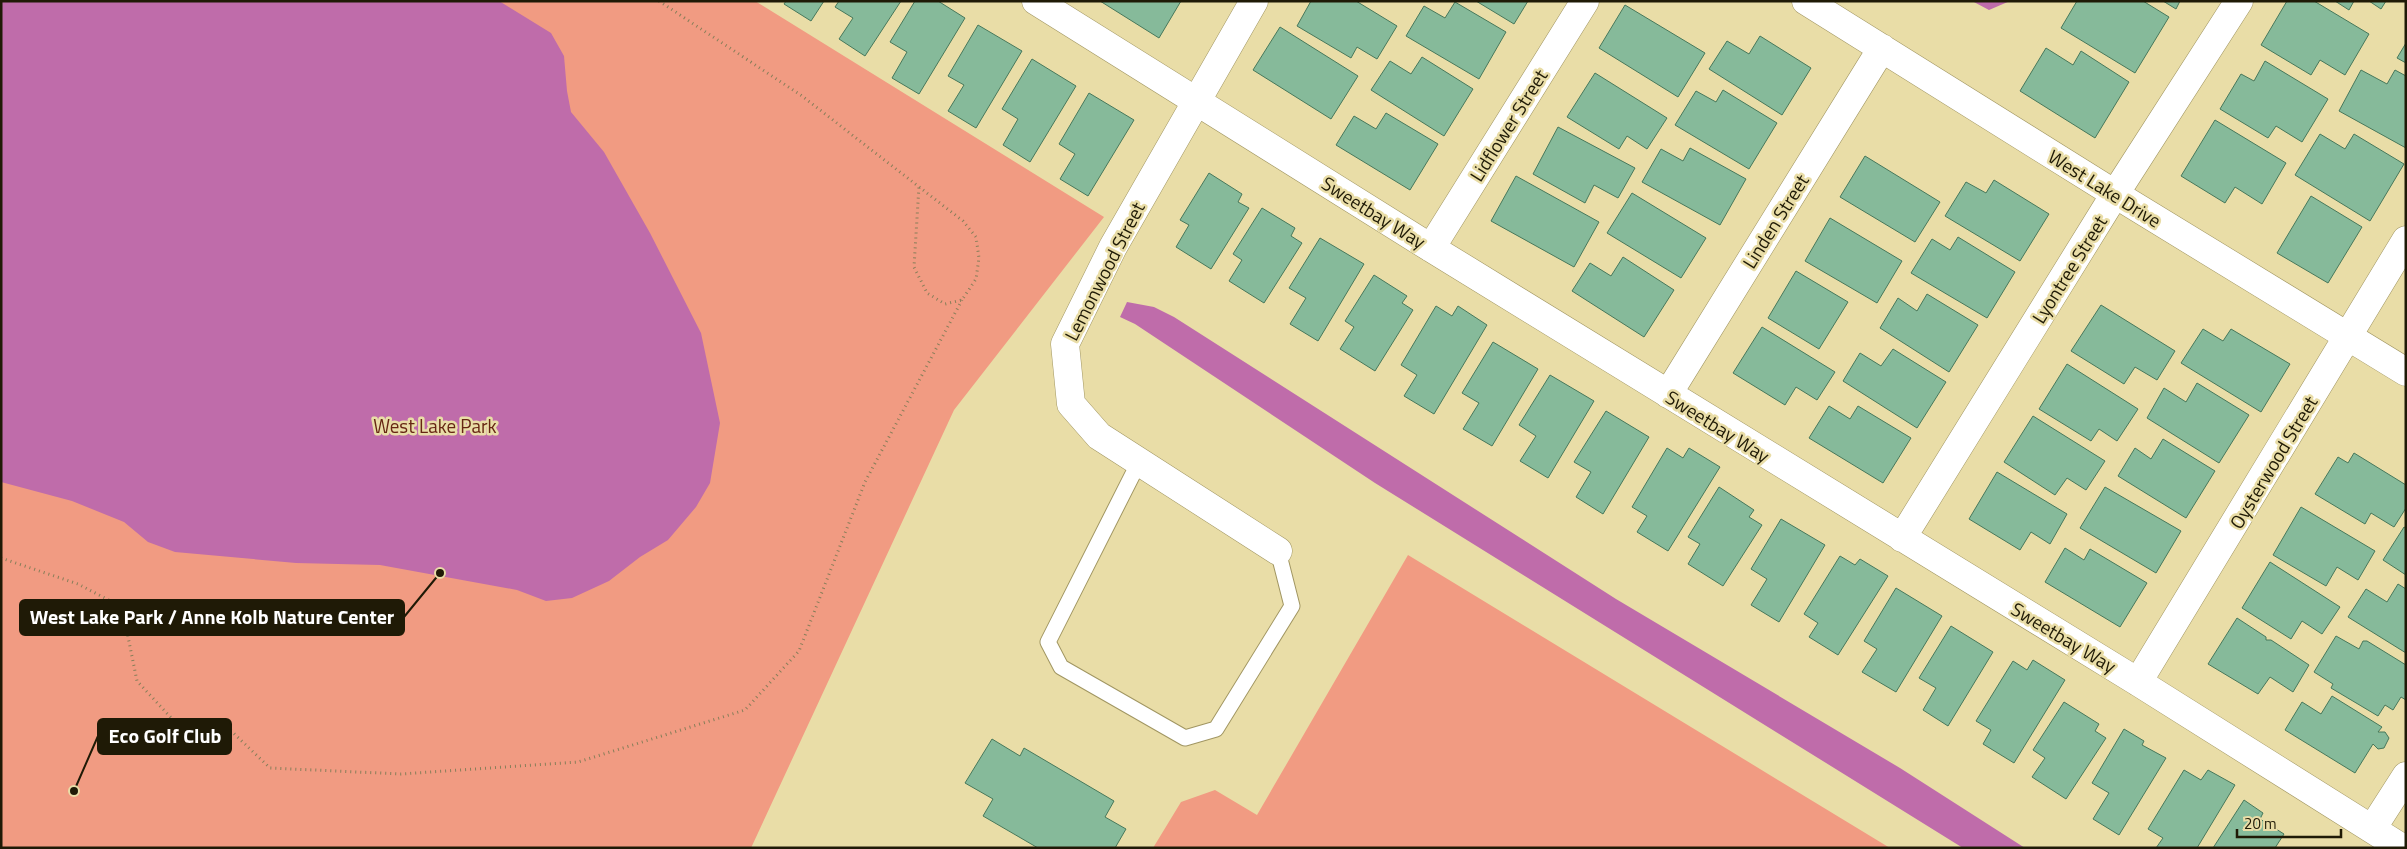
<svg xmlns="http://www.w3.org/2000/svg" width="2407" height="849" viewBox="0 0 2407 849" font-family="'Titillium Web',sans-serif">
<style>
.green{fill:#f19b82}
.water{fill:#bf6caa}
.building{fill:#86ba9a;stroke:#47785b}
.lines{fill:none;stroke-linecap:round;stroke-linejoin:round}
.lane-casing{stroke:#a19662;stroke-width:17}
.street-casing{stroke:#a19662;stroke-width:29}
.path{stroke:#877e59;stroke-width:3;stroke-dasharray:1 4;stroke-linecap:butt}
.lane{stroke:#fff;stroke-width:15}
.street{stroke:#fff;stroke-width:28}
.labels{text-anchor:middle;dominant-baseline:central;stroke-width:5;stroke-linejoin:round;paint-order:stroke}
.street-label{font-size:19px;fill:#1f1a06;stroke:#e9dda7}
.park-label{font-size:19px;fill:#662613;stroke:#e9dda7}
.leader{fill:none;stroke:#1f1a06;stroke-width:2}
.callout-dot{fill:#1f1a06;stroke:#e9dda7;stroke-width:2}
.callout{fill:#1f1a06;stroke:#1f1a06;stroke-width:2}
.callout-label{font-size:20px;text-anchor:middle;font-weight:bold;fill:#fff}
</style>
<rect width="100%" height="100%" fill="#e9dda7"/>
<path class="green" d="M1,1H755L1104,217L954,410L751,848H1Z
M1408,555L1890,848H1153L1181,802L1215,790L1257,815Z"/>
<path class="water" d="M1,1H499L551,33L564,56L567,91L571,112L604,152L650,233L701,333L720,423L710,483L696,507L668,540L640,557L609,581L572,598L546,601L517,590L380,565L296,563L175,552L148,542L124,522L72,501L1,482Z
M1972,1H2010L1989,10Z
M1127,302L1154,307L1174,317L1616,599L1900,768L2025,848H1963L1375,483L1135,324L1120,317Z"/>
<path class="building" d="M786,1H824L811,21L784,4Z
M839,1H901L865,56L839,39L853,18L835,7Z
M915,1H938L965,18L919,94L892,78L907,52L890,42Z
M1100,1H1181L1159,38Z
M1311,1H1356L1397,26L1377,59L1357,47L1351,58L1297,26Z
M1476,1H1528L1514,24Z
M2077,1H2143L2169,17L2135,73L2061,28Z
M2163,1H2180L2176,9Z
M2287,1H2314L2369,34L2345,75L2320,60L2311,75L2261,45Z
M2335,1H2354L2349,10Z
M2369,1H2386L2381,9Z
M1455,2L1506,32L1479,79L1406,36L1424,6L1445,18Z
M1625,5L1705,53L1678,97L1599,48Z
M978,25L1022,51L976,128L948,111L964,85L948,76Z
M1280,27L1358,76L1331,119L1253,70Z
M1760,36L1811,68L1782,115L1709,69L1727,41L1749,54Z
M2406,43V63L2397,58Z
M2046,48L2073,65L2081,51L2129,82L2095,138L2020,91Z
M1422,57L1473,89L1444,136L1371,90L1390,61L1411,74Z
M1032,59L1076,86L1030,162L1003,145L1018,119L1002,109Z
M2265,61L2328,99L2302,142L2276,126L2268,138L2220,109L2241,74L2254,81Z
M2361,70L2387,84L2395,70L2406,76V148L2339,111Z
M1595,73L1667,118L1647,149L1627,136L1619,149L1567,117Z
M1723,90L1777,123L1749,169L1675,125L1696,91L1716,102Z
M1089,93L1134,120L1088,196L1060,179L1075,154L1059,144Z
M1386,113L1438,144L1410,190L1336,145L1354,116L1376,129Z
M2215,120L2286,163L2262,204L2235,187L2225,203L2181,176Z
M1558,127L1635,168L1618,198L1594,185L1585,203L1533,174Z
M2320,134L2345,149L2354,134L2404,164L2370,221L2295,175Z
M1690,148L1746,179L1720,225L1642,182L1661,149L1683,161Z
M1865,156L1940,202L1915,242L1840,197Z
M1209,173L1242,194L1238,202L1249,208L1211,269L1176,247L1189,225L1180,220Z
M1516,176L1599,222L1574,267L1491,221Z
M1994,180L2049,214L2020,261L1945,216L1966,182L1986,193Z
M1632,193L1706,238L1681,278L1607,233Z
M2311,196L2362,227L2328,283L2277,253Z
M1262,208L1295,228L1291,236L1302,243L1264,303L1229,281L1242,260L1233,254Z
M1830,218L1902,261L1877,303L1805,261Z
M1958,237L2015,272L1987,318L1911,273L1932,239L1950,250Z
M1320,238L1364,264L1318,341L1290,324L1306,298L1289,288Z
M1623,257L1674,290L1644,337L1572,291L1590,263L1611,276Z
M1796,271L1848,302L1819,349L1768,318Z
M1374,275L1407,296L1402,303L1413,310L1375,371L1340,349L1354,327L1345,321Z
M1927,294L1978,325L1949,372L1880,328L1898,298L1917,311Z
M2101,305L2175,351L2157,380L2135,367L2124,384L2071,351Z
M1436,306L1452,316L1458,306L1487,325L1434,414L1404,396L1417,375L1401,365Z
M1762,327L1835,372L1817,400L1796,387L1785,405L1733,373Z
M2203,329L2223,341L2231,329L2290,364L2261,412L2181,363Z
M1493,342L1538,369L1492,446L1463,429L1479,403L1462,393Z
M1893,349L1946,382L1917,428L1843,381L1860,353L1881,366Z
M2067,364L2138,409L2117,441L2099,429L2091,441L2039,409Z
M1550,375L1594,401L1548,478L1520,461L1536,436L1519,425Z
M2197,383L2249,415L2219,463L2147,418L2164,388L2186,402Z
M1829,406L1850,419L1858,406L1911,438L1883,483L1809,438Z
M1606,411L1649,437L1603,514L1576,497L1591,472L1574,462Z
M2033,416L2105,461L2086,490L2067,478L2055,495L2004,462Z
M2163,439L2215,471L2186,518L2118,476L2135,448L2151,459Z
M1667,448L1683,458L1689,448L1720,467L1668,551L1637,532L1647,516L1632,507Z
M2354,453L2406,485V508L2394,527L2371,513L2365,524L2315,494L2338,457L2348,463Z
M1997,472L2067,514L2050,544L2031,532L2020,550L1969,519Z
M1719,487L1754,510L1749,517L1762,525L1723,586L1688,564L1700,544L1688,537Z
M2105,487L2181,531L2156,573L2080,528Z
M2301,507L2375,551L2358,580L2337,567L2326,586L2273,555Z
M1781,519L1825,545L1779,622L1751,605L1767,579L1751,569Z
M2404,527L2406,528V575L2383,560Z
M2065,548L2084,560L2090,549L2147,583L2120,627L2045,582Z
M1840,556L1855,565L1860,559L1888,576L1838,655L1809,637L1818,623L1804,614Z
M2270,562L2340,607L2322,634L2302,621L2291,639L2242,608Z
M2398,584L2406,589V653L2348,617L2366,589L2387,602Z
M1896,588L1942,616L1896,692L1862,672L1877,649L1864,641Z
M2237,618L2266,637V640H2271L2309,665L2293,692L2270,677L2258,694L2208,664Z
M1951,626L1993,652L1948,726L1923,710L1936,688L1919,678Z
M2336,636L2359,649L2363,641H2367L2406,665V700L2401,697L2393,710L2385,705L2378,716L2331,688L2333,684L2314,672Z
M2033,660L2065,680L2014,763L1983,744L1991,730L1976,721L2013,661L2027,670Z
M2332,696L2382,727L2378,732H2385L2389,738L2384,748L2378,749L2373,744L2355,773L2285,730L2302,702L2321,714Z
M2064,702L2099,724L2095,731L2106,738L2066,799L2032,777L2045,758L2033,750Z
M2124,729L2144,741L2142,745L2166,758L2119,835L2093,819L2109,793L2092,783Z
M992,739L1020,756L1024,748L1114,801L1105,817L1126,829L1115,848H1038L983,816L993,799L965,783Z
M2184,770L2201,780L2208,770L2235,785L2197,848H2156L2163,838L2148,829Z
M2244,800L2263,813L2260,819L2284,834L2275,848H2213Z"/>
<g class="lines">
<defs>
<path id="lane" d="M1139,462L1048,642L1061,667L1185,738L1216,729L1292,606L1278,551"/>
<path id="street" d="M1036,1L1431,248L2138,682L2402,848
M1254,1L1113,247L1065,344L1071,404L1099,436L1278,551
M1806,1L2115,194L2406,372
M1431,248L1585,1
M1668,394L1882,48
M1902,538L2115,194L2239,1
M2138,682L2406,240
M2372,829L2406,776"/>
</defs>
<use href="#lane" class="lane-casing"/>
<use href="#street" class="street-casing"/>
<path class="path" d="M659,1L802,96L963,221L976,237L979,258L976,279L962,300L945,304L927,293L914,267L919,186
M1,558L78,584L122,607L137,681L175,722L225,725L270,768L401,774L578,762L745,710L799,651L865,482L962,300"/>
<use href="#lane" class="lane"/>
<use href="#street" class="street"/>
</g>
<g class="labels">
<g class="street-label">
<text transform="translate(1508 125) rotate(-58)">Lidflower Street</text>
<text transform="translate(2105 188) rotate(32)">West Lake Drive</text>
<text transform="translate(1374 212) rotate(32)">Sweetbay Way</text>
<text transform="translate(1775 221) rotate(-58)">Linden Street</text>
<text transform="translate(2069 269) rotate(-58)">Lyontree Street</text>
<text transform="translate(1104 271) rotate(-63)">Lemonwood Street</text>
<text transform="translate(1718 426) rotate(32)">Sweetbay Way</text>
<text transform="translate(2273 462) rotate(-59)">Oysterwood Street</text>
<text transform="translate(2064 637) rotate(31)">Sweetbay Way</text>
</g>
<g class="park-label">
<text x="435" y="425">West Lake Park</text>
</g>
</g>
<path class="leader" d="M440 573L404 617M74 791L98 736"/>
<g class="callout-dot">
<circle cx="440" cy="573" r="5"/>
<circle cx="74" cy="791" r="5"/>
</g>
<g class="callout">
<rect x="20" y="600" width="384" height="35" rx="5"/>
<rect x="98" y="719" width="133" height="35" rx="5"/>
</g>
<g class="callout-label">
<text x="212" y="624">West Lake Park / Anne Kolb Nature Center</text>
<text x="165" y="743">Eco Golf Club</text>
</g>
<rect width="2407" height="849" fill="none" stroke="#1f1a06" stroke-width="5"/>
<path d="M2237 829v8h104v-8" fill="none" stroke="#1f1a06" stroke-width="2.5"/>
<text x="2244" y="829" font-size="15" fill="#1f1a06" stroke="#e9dda7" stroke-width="4" paint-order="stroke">20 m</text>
</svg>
